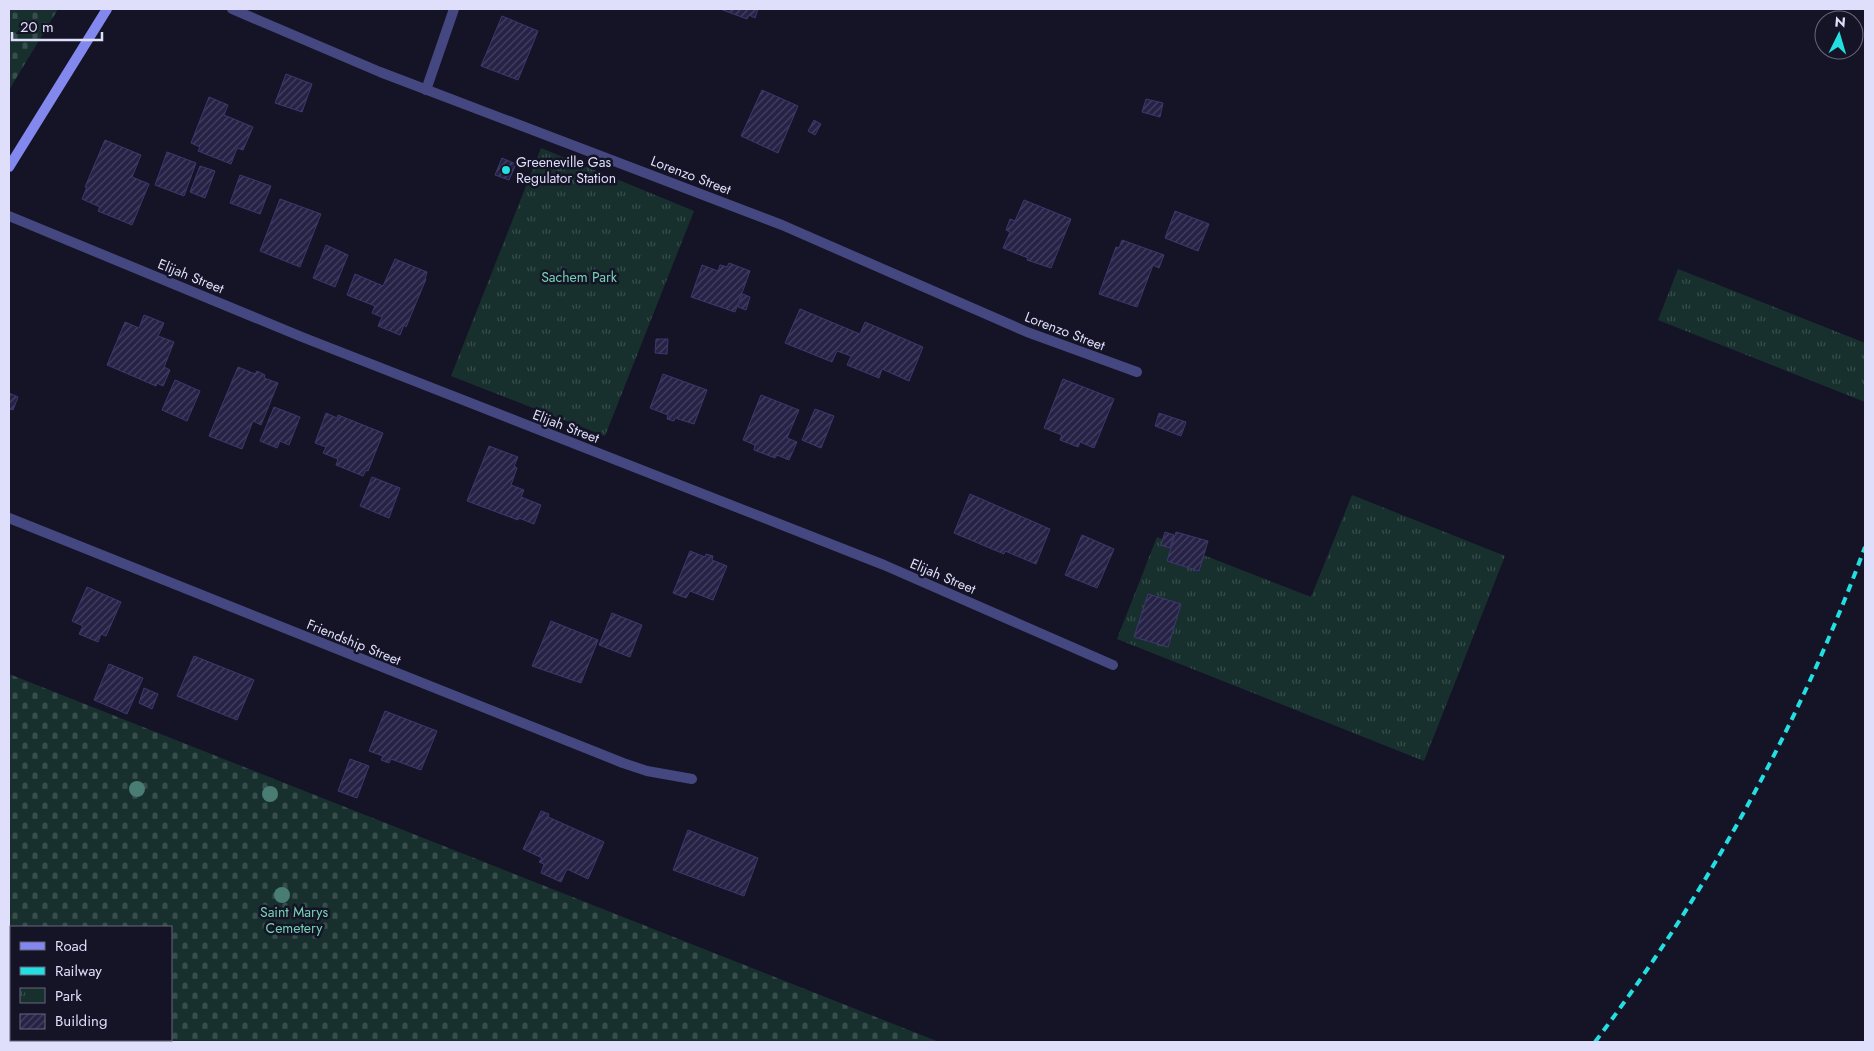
<svg xmlns="http://www.w3.org/2000/svg" width="1874" height="1051" viewBox="0 0 1874 1051" font-family="Jost,sans-serif">
<style>
.cemetery{fill:url(#cemetery-stones);fill-rule:evenodd}
.park{fill:url(#park-tufts)}
.building{fill:url(#building-hatch);stroke:#3e376f}
.lines{fill:none;stroke-linecap:round;stroke-linejoin:round}
.minor{stroke:#454880;stroke-width:10}
.secondary{stroke:#8288ee;stroke-width:10}
.rail{stroke:#23dfe2;stroke-width:4;stroke-dasharray:8 6;stroke-linecap:butt}
.tree{fill:#497c73}
.poi-dot{fill:#23dfe2;stroke:#151427;stroke-width:2}
.labels{text-anchor:middle;dominant-baseline:central;stroke-width:5;stroke-linejoin:round;paint-order:stroke}
.poi-label{font-size:14px;fill:#dfdefb;stroke:#151427;text-anchor:start}
.street-label{font-size:14px;fill:#dfdefb;stroke:#151427}
.park-label{font-size:14px;fill:#73d2b2;stroke:#151427}
</style>
<defs>
<pattern id="cemetery-stones" width="16" height="16" patternUnits="userSpaceOnUse" patternTransform="scale(1.25)"><rect width="16" height="16" fill="#17302d"/><path d="M2 7V4a2 2 0 0 1 4 0v3zM10 15v-3a2 2 0 0 1 4 0v3z" fill="#384e4c"/></pattern>
<pattern id="park-tufts" width="24" height="20" patternUnits="userSpaceOnUse" patternTransform="scale(1.25)"><rect width="24" height="20" fill="#17302d"/><path d="M3 7l-1-3M5 7V3M7 7l1-3M15 17l-1-3M17 17v-4M19 17l1-3" fill="none" stroke="#384e4c"/></pattern>
<pattern id="building-hatch" width="6" height="6" patternUnits="userSpaceOnUse" patternTransform="scale(1.25)"><rect width="6" height="6" fill="#262246"/><path d="M-1 1l2-2M0 6l6-6M5 7l2-2" fill="none" stroke="#454262"/></pattern>
</defs>
<rect width="100%" height="100%" fill="#151427"/>
<path class="cemetery" d="M9,9H58L9,90Z
M9,674L939,1042H9ZM11,927H171V1040H11Z"/>
<path class="park" d="M541,148L694,211L605,436L451,376Z
M1678,269L1865,343V402L1658,320Z
M1352,495L1505,556L1424,761L1117,639L1157,537L1311,597Z"/>
<path class="building" d="M720,9H758L755,18L749,15L747,19Z
M502,16L538,31L518,80L481,66Z
M286,74L312,84L302,112L275,103Z
M762,90L798,106L778,153L741,136Z
M209,97L228,105L224,115L253,127L243,150L237,148L231,164L198,151L200,147L191,143Z
M1146,99L1163,103L1160,117L1142,112Z
M814,120L821,124L815,135L808,131Z
M105,140L141,155L132,177L149,184L132,225L98,211L100,207L82,199L87,187H85Z
M167,152L196,163L184,196L155,185Z
M502,158L516,164L509,180L495,175Z
M200,166L215,171L205,198L190,192Z
M240,175L271,186L260,214L230,203Z
M280,199L321,214L300,267L260,251Z
M1024,200L1071,219L1051,268L1027,260L1028,258L1003,248L1010,232L1006,230L1010,219L1015,221Z
M1175,211L1209,224L1198,251L1165,238Z
M1122,240L1164,255L1159,268L1153,265L1137,307L1099,294L1116,247L1119,248Z
M326,245L348,255L335,287L313,278Z
M395,259L427,272L425,279H426L406,327L404,325L400,335L378,326L382,317L372,313L375,306L347,295L355,274L383,286Z
M729,263L750,271L735,312L691,297L702,265L718,271L720,265L727,267Z
M743,294L750,297L746,310L738,307Z
M800,309L860,334L865,322L923,347L909,381L882,369L879,378L847,365L851,356L837,351L832,362L785,343Z
M144,315L164,323L158,336L174,342L164,367L170,370L163,386L157,383L156,386L107,365L125,322L139,328Z
M656,339H668L667,354L655,353Z
M238,367L255,374L257,371L265,375L264,378L278,383L261,425L253,421L242,449L209,436Z
M663,374L707,390L694,424L675,418L674,421L667,419L668,415L650,408Z
M1063,379L1114,399L1094,448L1080,442L1078,447L1060,440L1062,435L1044,428Z
M175,380L200,391L187,421L162,410Z
M9,393L18,397L13,410L10,409L9,412Z
M761,395L799,410L787,438L797,442L789,460L777,455L775,458L754,450L755,445L743,440Z
M274,407L300,417L289,445L280,441L277,448L260,441Z
M815,409L834,416L821,448L802,440Z
M326,413L337,418L338,415L383,433L368,471L366,470L363,476L336,465L338,459L323,453L326,447L315,443Z
M1159,413L1186,422L1181,436L1155,426Z
M489,446L518,457L514,466L517,468L511,485L524,490L521,497L541,505L534,524L519,518L518,520L467,501Z
M372,477L400,488L389,518L360,506Z
M970,494L1050,529L1036,564L1005,551L1004,554L954,533Z
M1165,532L1174,535L1170,548L1161,545Z
M1176,532L1208,541L1199,571L1167,561Z
M1082,535L1114,549L1097,588L1065,575Z
M690,551L705,557L706,554L713,556L712,560L727,566L713,600L690,591L686,598L673,593Z
M87,587L121,602L106,636L101,634L98,642L79,634L83,626L72,621Z
M1148,594L1181,604L1168,647L1134,637Z
M612,613L642,625L630,657L599,645Z
M551,621L598,640L581,683L532,666Z
M194,656L254,680L237,720L177,696Z
M109,664L143,678L127,714L94,700Z
M144,688L158,694L152,709L139,703Z
M385,711L437,731L421,770L391,759L389,763L381,760L383,756L369,751Z
M350,759L369,766L357,798L338,791Z
M541,811L549,814L548,817L604,842L588,879L567,869L561,882L541,873L544,864L539,862L542,858L523,849Z
M688,830L758,858L744,896L673,870Z"/>
<g class="lines">
<path class="minor" d="M232,9L380,72L782,225L1027,332L1137,372
M426,90L454,9
M9,216L302,337L884,565L1113,665
M9,518L623,763L647,771L692,779"/>
<path class="secondary" d="M9,167L107,9"/>
<path class="rail" d="M1595,1042C1709,891 1800,723 1865,547"/>
</g>
<g class="tree">
<circle cx="137" cy="789" r="8"/>
<circle cx="270" cy="794" r="8"/>
<circle cx="282" cy="895" r="8"/>
</g>
<circle class="poi-dot" cx="506" cy="170" r="5"/>
<g class="labels">
<g class="poi-label">
<text x="516" y="162">Greeneville Gas<tspan x="516" dy="16">Regulator Station</tspan></text>
</g>
<g class="street-label">
<text transform="translate(691 175) rotate(21)">Lorenzo Street</text>
<text transform="translate(191 276) rotate(22)">Elijah Street</text>
<text transform="translate(1065 331) rotate(21)">Lorenzo Street</text>
<text transform="translate(566 426) rotate(21)">Elijah Street</text>
<text transform="translate(943 576) rotate(23)">Elijah Street</text>
<text transform="translate(354 642) rotate(22)">Friendship Street</text>
</g>
<g class="park-label">
<text x="579" y="277">Sachem Park</text>
<text x="294" y="912">Saint Marys<tspan x="294" dy="16">Cemetery</tspan></text>
</g>
</g>
<rect width="1874" height="1051" fill="none" stroke="#dfdefb" stroke-width="20"/>
<rect x="10" y="926" width="162" height="115" fill="#151427" stroke="#66657c"/>
<rect x="20" y="942" width="25" height="8" fill="#8288ee" stroke="#66657c"/>
<text x="55" y="951" font-size="15" fill="#dfdefb">Road</text>
<rect x="20" y="967" width="25" height="8" fill="#23dfe2" stroke="#66657c"/>
<text x="55" y="976" font-size="15" fill="#dfdefb">Railway</text>
<rect x="20" y="988" width="25" height="15" fill="url(#park-tufts)" stroke="#66657c"/>
<text x="55" y="1001" font-size="15" fill="#dfdefb">Park</text>
<rect x="20" y="1014" width="25" height="15" fill="url(#building-hatch)" stroke="#66657c"/>
<text x="55" y="1026" font-size="15" fill="#dfdefb">Building</text>
<g transform="translate(1839 35) rotate(5)"><circle r="24" fill="#151427" stroke="#66657c"/>
<path d="M0-4L9 19L0 12L-9 19Z" fill="#23dfe2"/>
<text y="-8" font-size="14" font-weight="bold" text-anchor="middle" fill="#dfdefb">N</text>
</g>
<path d="M12 32v8h90v-8" fill="none" stroke="#dfdefb" stroke-width="2.5"/>
<text x="20" y="32" font-size="15" fill="#dfdefb" stroke="#151427" stroke-width="4" paint-order="stroke">20 m</text>
</svg>
